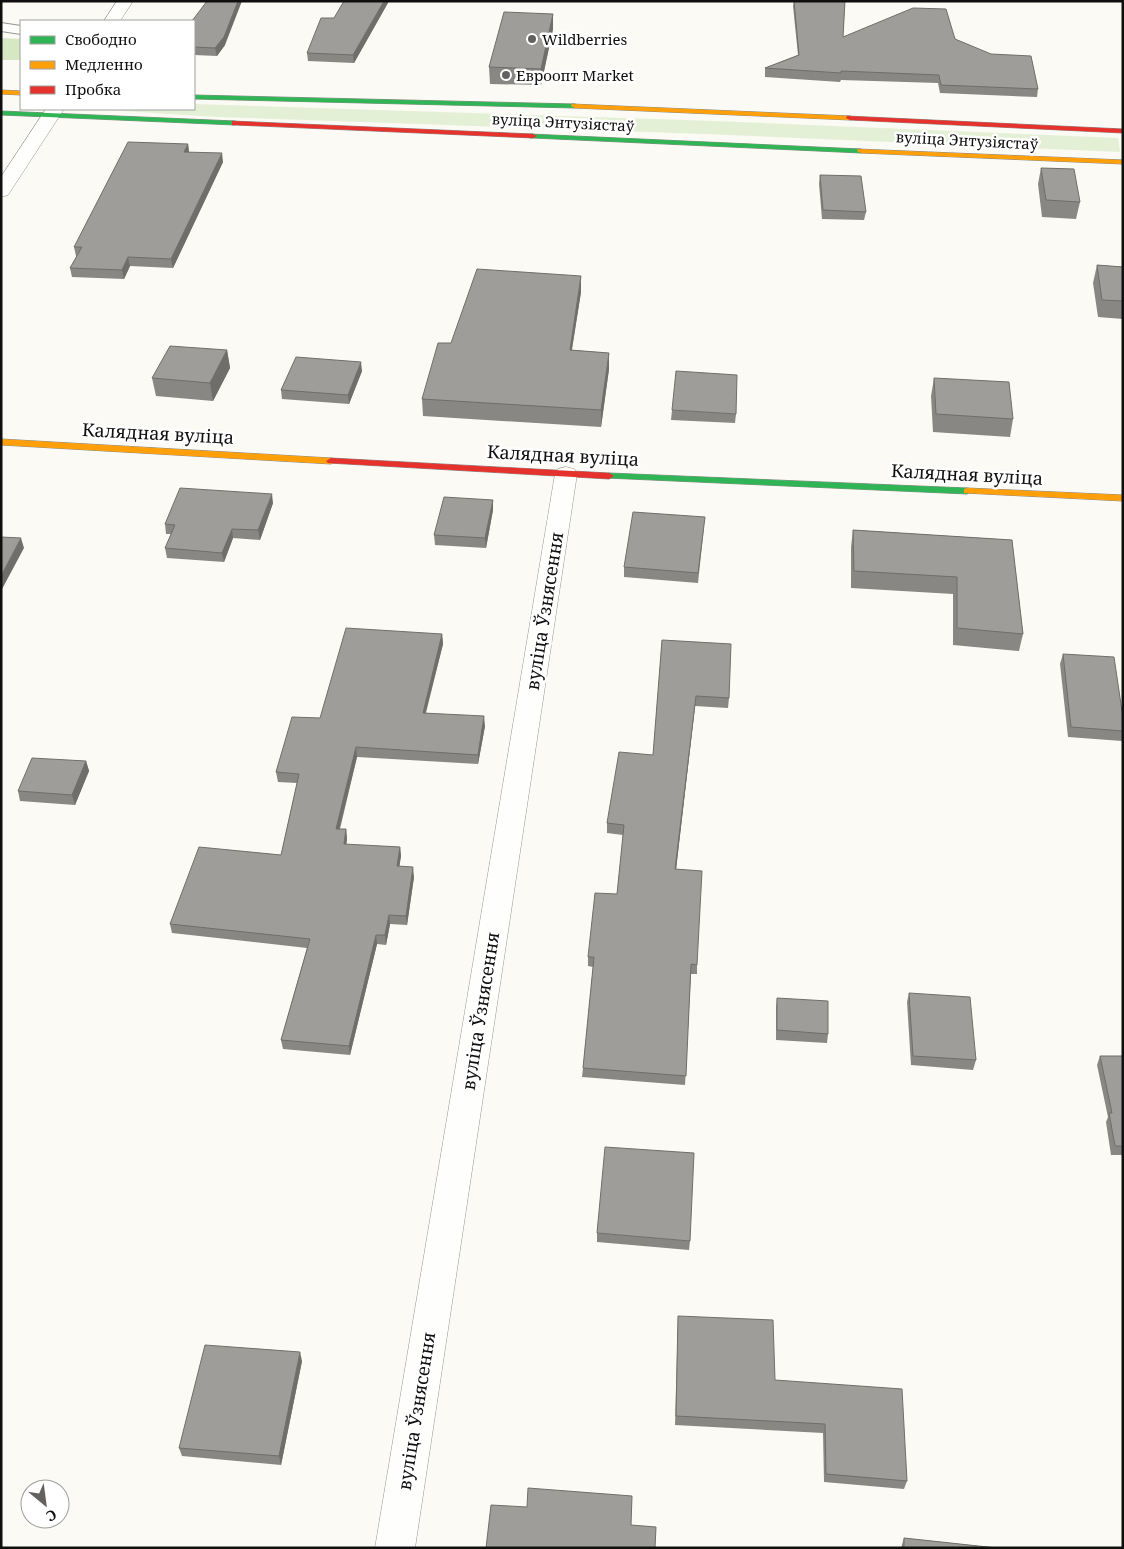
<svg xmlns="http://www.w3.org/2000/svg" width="1124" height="1549" viewBox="0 0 1124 1549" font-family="'Noto Serif',serif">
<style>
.green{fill:#e4f0d5}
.forest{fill:#d5e7c3}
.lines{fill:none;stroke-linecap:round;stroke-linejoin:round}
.lane-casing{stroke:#959592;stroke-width:2}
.street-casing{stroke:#959592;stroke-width:1}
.fast-casing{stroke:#8c8b89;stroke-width:1}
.slow-casing{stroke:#8c8b89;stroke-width:1}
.jam-casing{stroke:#8c8b89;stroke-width:1}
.lane{fill:#fefefd;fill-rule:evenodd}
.street{fill:#fefefd;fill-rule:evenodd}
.fast{fill:#30b455;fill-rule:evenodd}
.slow{fill:#ff9f0a;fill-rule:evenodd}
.jam{fill:#e5322d;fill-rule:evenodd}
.wall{fill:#898784}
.shaded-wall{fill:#6f6e6b}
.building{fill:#9f9d99;stroke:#6f6e6b}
.poi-dot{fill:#62615f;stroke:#fff;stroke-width:2}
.labels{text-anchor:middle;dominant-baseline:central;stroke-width:5;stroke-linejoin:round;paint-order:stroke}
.far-poi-label{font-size:15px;fill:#0f0f0f;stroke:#fff;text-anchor:start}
.far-street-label{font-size:15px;fill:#0f0f0f;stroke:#fff}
.street-label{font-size:18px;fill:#0f0f0f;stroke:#fff}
</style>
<rect width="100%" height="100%" fill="#fbfaf4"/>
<path class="green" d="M194,104L715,121L1118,138L1120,152L705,134L217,117L92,109H194Z"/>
<path class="forest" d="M1,38L21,39V60H1Z"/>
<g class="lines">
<defs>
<path id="lane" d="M1,23L21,26V34L1,31Z"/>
<path id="street" d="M117,1H133L120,21H104Z
M46,109H64L8,195L1,197V177Z
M566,467L574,469L577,474L415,1548H375L555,474L558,469Z"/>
<path id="fast" d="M194,95L575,104L579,106L575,108L194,99Z
M1,111L235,121L239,123L235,125L1,115Z
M530,134L861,149L865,151L861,153L533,138H530Z
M609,473L967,488L972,491L967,494L606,478L604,476Z"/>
<path id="slow" d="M1,90L21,91V95L1,94Z
M572,104L850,116L854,118L850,120L575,108L571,106Z
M858,149L1123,160V164L861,153L857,151Z
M1,439L331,458L336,461L331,464L1,445Z
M967,488L1123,495V501L964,493V489Z"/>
<path id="jam" d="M847,116L1123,129V133L850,120L846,118Z
M232,121L533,134L537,136L533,138L235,125H232Z
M331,458L609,473L614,476L609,479L328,463L326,461Z"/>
</defs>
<use href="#lane" class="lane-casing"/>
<use href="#street" class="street-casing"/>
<use href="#fast" class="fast-casing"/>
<use href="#slow" class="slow-casing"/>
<use href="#jam" class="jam-casing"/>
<use href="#lane" class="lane"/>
<use href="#street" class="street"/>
<use href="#fast" class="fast"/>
<use href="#slow" class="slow"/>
<use href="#jam" class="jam"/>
</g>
<path class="wall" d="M389,1L354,63L308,61L307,53L334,18Z
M794,1H845L843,37L955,39L1038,89L1037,97L940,93L938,83L841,80L840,82L765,77V68L798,55L793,6Z
M553,14V29L541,85L490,84L489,67Z
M194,21L225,45L217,56L194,55Z
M188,144L189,152L223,162L173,268L130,266L124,279L72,277L70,268L77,256H76L74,247Z
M1041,168L1080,202L1076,219L1042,217L1038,184Z
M820,175L866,212L864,220L822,219L819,184Z
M1097,265L1123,267V319L1098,317L1093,283Z
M581,292L572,350L609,353V369L601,427L423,416L422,399L451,343Z
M227,350L230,368L213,401L156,396L152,378Z
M362,371L349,404L282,399L281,390Z
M934,378L1013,419L1010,437L933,432L931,396Z
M672,410L736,414L735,423L671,420Z
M493,500V510L486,548L435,545L434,535Z
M273,503L260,540L233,538L224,562L167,558L165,548L171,534H166L165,524Z
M704,527L698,583L624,577V567Z
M853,530L1012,540L1023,634L1019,651L953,645V594L851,588V547Z
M442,634L443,644L426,713L485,726L478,764L357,757L340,829H346L347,839L346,845L400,847L401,856L399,866L414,877L407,925L390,924L386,945L377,944L350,1055L283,1049L281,1040L307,948L172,933L170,924L281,855L297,783L278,782L276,772L320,718Z
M662,640L729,698L728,708L695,706L676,869L697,965V974H691L685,1085L582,1077L583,1068L593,967L588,966V957L617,894L623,835L607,833V823L653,755Z
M1063,654L1123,731V737L1122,741L1068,737L1060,664Z
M86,761L89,771L75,805L20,801L18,791Z
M909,993L976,1060L973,1070L911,1065L907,1002Z
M777,998L828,1034L827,1043L776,1040V1007Z
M1100,1056H1123V1155H1111L1106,1122L1108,1117L1097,1065Z
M597,1233L690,1241L689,1250L597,1242Z
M678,1316L775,1380L907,1481L904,1489L824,1482L823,1433L675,1425Z
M302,1361L281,1465L182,1456L179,1448Z
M904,1538L997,1548H901Z"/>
<path class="shaded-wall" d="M238,1H242L225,45L217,56L215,48Z
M384,1H389L354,63L353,55Z
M553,14V29L541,85V69Z
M188,144L189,152H184Z
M222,153L223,162L173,268L171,259Z
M128,257L130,266L124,279L122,270Z
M581,276V292L569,366L570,350Z
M227,350L230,368L213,401L210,383Z
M609,353V369L601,427V410Z
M361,362L362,371L349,404L348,395Z
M272,494L273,503L260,540L258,530Z
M493,500V510L486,548L485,538Z
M232,529L233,538L224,562L222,553Z
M21,538L24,548L1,591V576Z
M442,634L443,644L423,722V713Z
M696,696L695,706L675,879V869Z
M484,716L485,726L478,764V755Z
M356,747L357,757L337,838L336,829Z
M86,761L89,771L75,805L72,795Z
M346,829L347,839L345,854L344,844Z
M400,847L401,856L398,876L397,866Z
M413,867L414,877L407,925L406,916Z
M389,915L390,924L386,945L385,935Z
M376,935L377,944L350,1055L349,1046Z
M300,1352L302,1361L281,1465L279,1456Z"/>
<path class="building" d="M207,1H238L224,37L215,48L194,47V21H192Z
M344,1H384L353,55L307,53L321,18H334Z
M794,1H845L843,37L913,8L946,9L955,39L991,54L1031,56L1038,89L941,85L939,75L841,71V73L765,68L799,55Z
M504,12L553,14L541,69L489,67Z
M128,142L188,144L184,152L222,153L171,259L128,257L122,270L70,268L82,247H74Z
M1041,168L1074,169L1080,202L1046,200Z
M820,175L861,176L866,212L823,210Z
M1097,265L1123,267V301L1102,300Z
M477,269L581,276L570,350L609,353L601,410L422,399L438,343H451Z
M170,346L227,350L210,383L152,378Z
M296,357L361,362L348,395L281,390Z
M676,371L737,375L736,414L672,410Z
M934,378L1009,382L1013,419L936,414Z
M180,488L272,494L258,530L232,529L222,553L165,548L175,525L165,524Z
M444,497L493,500L485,538L434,535Z
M633,512L705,517L698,573L624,567Z
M853,530L1012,540L1023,634L957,628V577L854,571Z
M1,537L21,538L1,576Z
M346,628L442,634L423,713L484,716L478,755L356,747L336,829H346L344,844L400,847L397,866L413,867L406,916L389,915L385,935H376L349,1046L281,1040L310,939L170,924L199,847L281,855L299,774L276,772L292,717L320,718Z
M662,640L731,644L729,698L696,696L675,869L702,871L697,965L691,964L686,1076L583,1068L594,957H588L595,893L617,894L624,825L607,823L619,752L653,755Z
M1063,654L1114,657L1123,718V731L1071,727Z
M32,758L86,761L72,795L18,791Z
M909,993L970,997L976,1060L913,1056Z
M777,998L828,1001V1034L777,1030Z
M1100,1056H1123V1146H1115L1109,1113H1112Z
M605,1147L694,1153L690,1241L597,1233Z
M678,1316L773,1320L775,1380L902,1389L907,1481L826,1474L825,1424L676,1416Z
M205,1345L300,1352L279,1456L179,1448Z
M528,1488L632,1496L631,1525L656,1527L655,1548H486L491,1505L527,1507Z
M904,1538L997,1548H904Z"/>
<g class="poi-dot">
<circle cx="532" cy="39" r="5"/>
<circle cx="506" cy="75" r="5"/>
</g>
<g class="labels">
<g class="far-poi-label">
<text x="542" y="39">Wildberries</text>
<text x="516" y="75">Евроопт Market</text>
</g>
<g class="far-street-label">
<text transform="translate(563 122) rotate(3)">вуліца Энтузіястаў</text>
<text transform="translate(967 140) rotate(3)">вуліца Энтузіястаў</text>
</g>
<g class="street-label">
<text transform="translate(158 433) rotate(3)">Калядная вуліца</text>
<text transform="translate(563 455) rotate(3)">Калядная вуліца</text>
<text transform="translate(967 474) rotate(3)">Калядная вуліца</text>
<text transform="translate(544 611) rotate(-81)">вуліца Ўзнясення</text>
<text transform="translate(480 1011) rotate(-81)">вуліца Ўзнясення</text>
<text transform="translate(416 1411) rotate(-81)">вуліца Ўзнясення</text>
</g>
</g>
<rect width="1124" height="1549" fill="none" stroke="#0f0f0f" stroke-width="5"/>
<rect x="20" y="20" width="175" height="90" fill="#ffffff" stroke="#9f9f9f"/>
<rect x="30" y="36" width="25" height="8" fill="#30b455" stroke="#9f9f9f"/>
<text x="65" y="45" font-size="15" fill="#0f0f0f">Свободно</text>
<rect x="30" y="61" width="25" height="8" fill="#ff9f0a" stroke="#9f9f9f"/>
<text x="65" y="70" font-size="15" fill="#0f0f0f">Медленно</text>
<rect x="30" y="86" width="25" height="8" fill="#e5322d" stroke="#9f9f9f"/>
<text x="65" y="95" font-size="15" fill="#0f0f0f">Пробка</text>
<g transform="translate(45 1504) rotate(151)"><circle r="24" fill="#ffffff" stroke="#9f9f9f"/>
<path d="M0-4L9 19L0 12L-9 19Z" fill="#62615f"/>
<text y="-8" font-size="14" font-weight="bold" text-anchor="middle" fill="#0f0f0f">С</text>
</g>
</svg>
